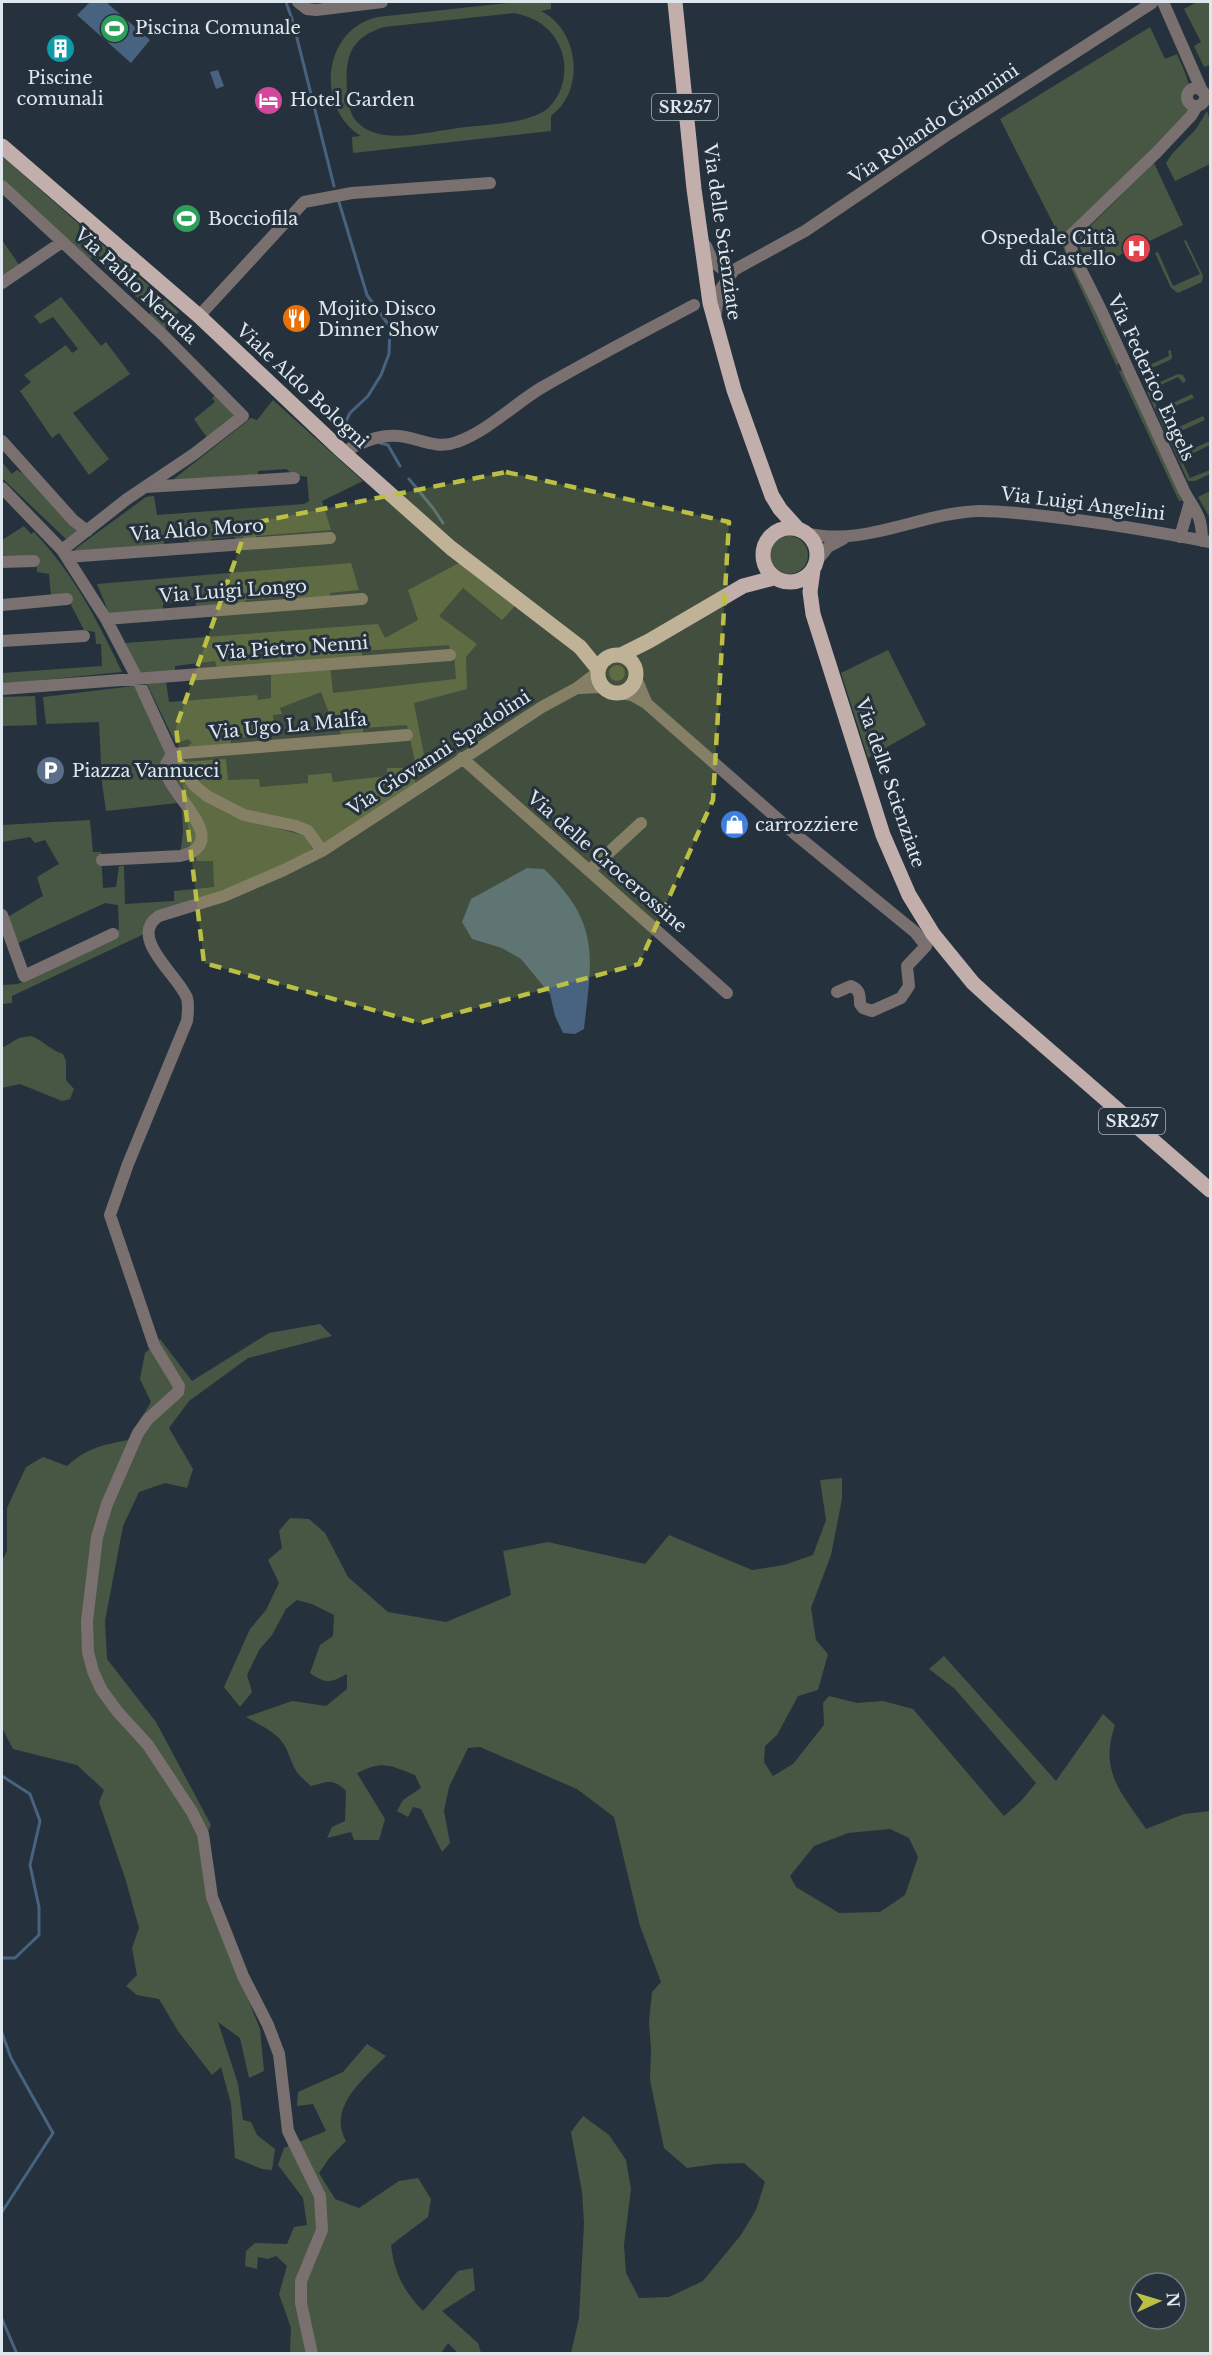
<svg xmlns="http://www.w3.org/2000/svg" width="1212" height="2355" viewBox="0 0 1212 2355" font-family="'Libre Baskerville',serif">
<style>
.green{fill:#485743;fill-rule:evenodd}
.water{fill:#48637f}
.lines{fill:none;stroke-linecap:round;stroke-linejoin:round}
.stream{stroke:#48637f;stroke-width:3}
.minor{stroke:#79706f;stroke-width:12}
.major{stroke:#c2afac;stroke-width:15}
.marked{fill:#bbc045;fill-opacity:0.2;stroke:#bbc045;stroke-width:4.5;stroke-dasharray:12 8;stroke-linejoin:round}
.labels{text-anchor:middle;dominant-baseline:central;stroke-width:6;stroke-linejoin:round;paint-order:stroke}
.shield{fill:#25323d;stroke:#a6b1b9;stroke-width:1.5}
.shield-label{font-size:16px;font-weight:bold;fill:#dee7ee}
.poi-label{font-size:18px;fill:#dee7ee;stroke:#25323d;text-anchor:start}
.street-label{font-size:18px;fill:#dee7ee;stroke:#25323d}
</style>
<rect width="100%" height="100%" fill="#25323d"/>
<path class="green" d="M516,2H551V9L541,11C579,30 586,90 551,116V131L353,153L352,137L361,136C315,108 322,29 378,17ZM514,13C535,17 551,27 560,47C569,68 564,95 546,110C540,114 532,117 525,119C506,124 485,125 466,127C440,130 410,138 384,135C373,133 363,129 356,121C349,112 348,101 347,91C345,58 349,38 384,27Z
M1197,2H1210V65L1204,67L1194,46L1201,42L1184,9Z
M1150,27L1165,59L1177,54C1187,78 1197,93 1184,119L1068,231V252L1119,363L1117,365L1119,371L1123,370L1182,501H1179L1068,261L1059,235L1000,119Z
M1207,111L1210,120V164L1175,181L1166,163L1172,154L1196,129Z
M2,156L179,312L169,320L163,335L146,319L152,311L93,257L86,263L2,186Z
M1154,163L1183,225L1095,267L1088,264L1078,244L1081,235Z
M2,240L22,269L2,283Z
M1186,240L1203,276L1202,282L1178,293L1171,288L1155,253L1158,252L1173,286L1200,274L1184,241Z
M61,297L101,346L106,342L130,374L73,413L109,459L89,475L59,433L52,438L20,391L31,382L24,375L66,345L72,353L78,349L53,317L40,324L34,316Z
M1171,350L1172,358L1170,360L1145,371H1139L1135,366L1136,364L1143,368L1169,356L1168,351Z
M1178,374L1183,375L1186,381L1183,383L1178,377L1152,389L1151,391L1158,410L1192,394L1194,398L1159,413L1168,432L1203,416L1205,420L1170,436L1179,455L1210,441V445L1181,459L1190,478L1210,470V474L1195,481H1188L1147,392L1151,386Z
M219,391L243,416L210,442L194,419L215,402L212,398Z
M273,400L363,481L322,501L331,530L256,536L257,543L237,545L235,537L211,539V547L191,548L188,538L164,540L165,550L79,556L75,549L146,497L154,496L157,515L304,504L309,501L307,477L294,475L286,469L258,471V480L165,486L251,418L257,420Z
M2,462L12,474L17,470L24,474L78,532L71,539H66L2,478Z
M1210,491V518L1198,497Z
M24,526L31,534L34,532C73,573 98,621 122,672L2,684V673L102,666L101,644H96L95,632L84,630L71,605L70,594L51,596L49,574L37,572L36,558L2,559V540Z
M770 555a19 19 0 1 1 38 0a19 19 0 1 1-38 0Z
M351,563L359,590L330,593V602L291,604L289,596L245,600L246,608L197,611L195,601L163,604V614L111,618L97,584Z
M459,563L515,606L502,620L463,588L439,616L477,644L466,657L467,689L414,703L426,765L417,771L407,725L363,728L364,738L342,740L340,730L326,732L325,722L330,716L321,692L280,708L282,714L273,715L275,735L231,738L230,749L189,752L188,746L192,743L188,739L176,744L147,684L166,682L169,702L257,695L258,700L271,698V668L218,671L215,661L175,666V675L143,678L125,643L378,624L385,638L418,620L408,590ZM449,645L450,655H454L456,679L333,693L330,664L362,661V651Z
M888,650L926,725L868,758L841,673Z
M609 673a8 8 0 1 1 16 0a8 8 0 1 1-16 0Z
M134,686L168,753L177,803L106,811L102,783L99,722L46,724L43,697Z
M35,696L37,725L2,726V697Z
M226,759L228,780L259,779L260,787L308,783V775L331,773L333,782L387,776V768H413L416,786L323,845L311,829C260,816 212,809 182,762Z
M174,765L207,802L233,816L305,836L312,848L309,855C282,867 256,882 229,892C205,900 158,905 144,925V934L12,996V1003L2,1004V985L18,984L115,940L113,934L119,929L118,905L105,903L16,944L6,918L43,896L37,877L59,864L45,840L35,843L30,837L2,842V825L90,820L93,852H101L103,888L116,887L119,866H124L125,904L174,901V891L214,887L213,861H197L195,855L202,848L170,770Z
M182,810C193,819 198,829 196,843L180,856L183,832Z
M31,1036C44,1041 50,1050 63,1054L66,1061V1080L74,1089L70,1099L62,1101L20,1084L2,1088V1048L19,1038Z
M320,1324L332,1336L248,1358L189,1401L169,1428L193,1469L187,1488L165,1483L139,1492L123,1526L105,1621L107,1659L156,1722L211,1825L200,1848L209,1902L260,2029L264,2071L249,2078L240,2038L218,2022L238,2084L243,2120L251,2122L257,2135L275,2149L272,2170L262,2169L235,2158L231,2104L221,2067L212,2075L178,2031L159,1999L137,1995L126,1986L137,1975L132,1948L139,1928L126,1881L99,1802L104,1790L77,1765L13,1749L2,1728V1561L7,1551V1508L26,1467L43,1457L67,1466C87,1448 102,1445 128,1440L151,1402L140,1379L145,1353L160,1339L192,1381L269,1333Z
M842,1478V1499L831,1555L811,1608L816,1640L828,1654L818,1690L798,1696L777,1735L765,1746L764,1762L773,1776L793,1764L824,1725L823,1703L829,1696L857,1703L883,1701L913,1709L1004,1816L1021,1801L1036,1783L955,1689L929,1669L944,1656L1056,1781L1103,1714L1115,1725C1099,1772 1121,1792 1146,1829L1184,1814L1210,1811V2353H571L579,2318L584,2223L582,2192L571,2132L583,2116L609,2135L626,2160L631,2189L624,2245L626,2273L639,2298L669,2297L703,2281L741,2235L756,2210L765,2182L744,2163L716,2164L687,2168L664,2148L650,2080L651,2050L649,2021L652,1992L661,1982L640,1926L614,1817L577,1789L480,1747L468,1748L449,1787L444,1811L450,1843L442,1852L421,1809L413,1807L408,1817L397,1811L403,1800L421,1788L415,1775C389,1765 383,1760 357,1773L385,1819L379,1840H354L351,1832L327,1838L332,1827L345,1821L346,1791C333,1778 328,1782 311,1786C291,1769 295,1767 285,1746C277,1732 260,1725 246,1717L292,1701L326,1706L347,1689V1674C330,1683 326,1684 310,1673L320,1645L333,1636L334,1615L312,1604L297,1600L286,1609L272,1635L259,1650L247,1675L252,1692L240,1707L224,1687L250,1629L266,1610L279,1583L268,1560L282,1548L279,1531L290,1518L309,1519L325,1533L348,1577L388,1612L446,1622L511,1595L503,1551L548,1542L645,1564L669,1535L752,1570L784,1565L813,1555L826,1520L820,1480ZM890,1829L909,1838L918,1857L905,1895L880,1912L839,1913L796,1887L790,1876L814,1846L848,1833ZM1140,2283H1176V2319H1140Z
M367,2044L386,2056C364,2079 327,2107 346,2141L330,2157L319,2173L335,2199L359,2208L399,2181L418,2178L431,2199L428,2217L391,2245C394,2272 404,2292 423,2311L458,2271L473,2268L475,2290L442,2311L478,2343L481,2353H458L448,2343L441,2353H290L291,2328L279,2294L287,2266L276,2256L268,2259L258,2257L257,2269L245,2266L246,2251L255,2243L287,2244L294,2227L307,2225L303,2198L278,2165L284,2148L326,2131L313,2104L297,2106L298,2092L343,2072Z"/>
<path class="water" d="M90,2H106L150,40L131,63L77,15Z
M218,70L224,86L216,89L210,72Z
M527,868L544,869C601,924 592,957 584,1029L575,1034L563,1033L555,1016L550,994L521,959L502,948L472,939L462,922L471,899Z"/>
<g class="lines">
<path class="stream" d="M286,2L293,22L334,186
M339,202L367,295L390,327L389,354L381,375L368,396L350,413L345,423L346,433L352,438
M380,443L388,445L400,466
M409,479L433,508L443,523
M2,1776L30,1794L40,1821L30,1865L39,1907V1935L15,1958H2
M2,2033L11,2058L53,2133L2,2212
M2,2319L17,2354"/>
<path class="minor" d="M298,2L307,9L316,10L382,2
M1163,2L1202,91
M1187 97a9 9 0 1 1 18 0a9 9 0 1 1-18 0Z
M1197,106L1191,116L1157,152L1071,235L1070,243L1073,254L1101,310L1184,491C1196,513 1202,515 1202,541
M2,186L163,335L243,416L194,454L127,499L62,550
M706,246C712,261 717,271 734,270
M2,283L62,242
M716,313L718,293L734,270L805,231L947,135L1152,3
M199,316L304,202L352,193L490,183
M2,441L73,520L87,531
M343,452C361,443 378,434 399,436C419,438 436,450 457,442C488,431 513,405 541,388C591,359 643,332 694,305
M146,487L294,478
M2,488L62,550L106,619L137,678L172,754L194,785L207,796L244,815L296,826L308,831L322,851
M806,533C864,548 922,512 980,511C1004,511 1029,514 1053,517C1106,523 1158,532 1210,542
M1180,537L1190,502
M67,557L330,538
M2,562L34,561
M816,562L828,547L843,539
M2,605L67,599
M106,619L362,599
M2,641L84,636
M636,678L646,702
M579,688L602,687
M2,689L450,655
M620,693L632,695L646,703L795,834L915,932L926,946L907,966L909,986L901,998L872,1011L863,1008L860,1004C860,995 860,990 851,986L837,992
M172,754L407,735
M462,758L727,993
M102,860L180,856C230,845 179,801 169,780C167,776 166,770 165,766L172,754
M590,870L641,823
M2,915L24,976L113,934
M312,2354L301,2303V2281L322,2230L320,2196L288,2131L279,2054L268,2025L243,1976L212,1897L203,1834L192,1812L148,1745L117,1711L101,1689L93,1671L88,1652L87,1621L97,1537L107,1504L138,1433L148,1419L178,1392L179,1386L154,1345L110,1215L128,1164L187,1021C188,1012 189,1006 187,998C178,975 127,937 159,916L224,896L284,870L322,851L542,707L577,688L598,672"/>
<path class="major" d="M675,2L694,189L710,303L734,390L772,496L780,509L798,529
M2,146L199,316L343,452L451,548L580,647L598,669
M763 555a27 27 0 1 1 54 0a27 27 0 1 1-54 0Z
M813,570L810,592L813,614L883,835L909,895L933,934L973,983L996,1004L1210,1190
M598 674a19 19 0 1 1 38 0a19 19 0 1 1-38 0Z
M621,655L649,641L743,586L774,578"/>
</g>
<path class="marked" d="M506,472L729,522L713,800L639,964L420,1023L204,963L176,727L248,524Z"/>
<defs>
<symbol id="stadium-disc" viewBox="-11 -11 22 22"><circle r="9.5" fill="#2e9e5b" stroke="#25323d"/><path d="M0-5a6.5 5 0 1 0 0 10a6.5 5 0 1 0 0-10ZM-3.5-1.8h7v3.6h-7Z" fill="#fff"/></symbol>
<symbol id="building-disc" viewBox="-11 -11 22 22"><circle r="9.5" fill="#0f9aa8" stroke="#25323d"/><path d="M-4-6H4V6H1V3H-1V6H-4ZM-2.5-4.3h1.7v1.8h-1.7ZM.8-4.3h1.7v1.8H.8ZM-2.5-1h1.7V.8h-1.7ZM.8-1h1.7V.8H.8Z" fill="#fff"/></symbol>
<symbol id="hotel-disc" viewBox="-11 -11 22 22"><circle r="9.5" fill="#d1479c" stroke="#25323d"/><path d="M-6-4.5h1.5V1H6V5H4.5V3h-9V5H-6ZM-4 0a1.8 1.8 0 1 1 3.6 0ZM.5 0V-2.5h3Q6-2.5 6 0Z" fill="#fff"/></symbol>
<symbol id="hospital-disc" viewBox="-11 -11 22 22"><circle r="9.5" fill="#e0444e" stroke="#25323d"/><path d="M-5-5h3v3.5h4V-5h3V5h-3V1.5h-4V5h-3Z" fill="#fff"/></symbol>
<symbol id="restaurant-disc" viewBox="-11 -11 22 22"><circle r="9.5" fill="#e8710a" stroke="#25323d"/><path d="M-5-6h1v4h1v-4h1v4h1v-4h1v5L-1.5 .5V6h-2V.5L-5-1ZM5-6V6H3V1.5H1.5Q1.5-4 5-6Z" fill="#fff"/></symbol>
<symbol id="parking-disc" viewBox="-11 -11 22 22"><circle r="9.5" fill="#5c6f8a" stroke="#25323d"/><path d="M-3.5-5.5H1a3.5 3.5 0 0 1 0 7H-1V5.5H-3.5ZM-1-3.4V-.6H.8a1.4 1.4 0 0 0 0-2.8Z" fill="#fff"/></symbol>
<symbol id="shop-disc" viewBox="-11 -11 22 22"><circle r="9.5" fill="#3f7fe0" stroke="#25323d"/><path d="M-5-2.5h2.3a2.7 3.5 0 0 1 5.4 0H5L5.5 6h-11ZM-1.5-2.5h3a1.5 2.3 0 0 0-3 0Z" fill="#fff"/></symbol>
</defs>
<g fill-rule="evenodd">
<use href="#stadium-disc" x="98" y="12" width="33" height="33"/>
<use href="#building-disc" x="44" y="32" width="33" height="33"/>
<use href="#hotel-disc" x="252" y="84" width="33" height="33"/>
<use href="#stadium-disc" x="170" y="202" width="33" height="33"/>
<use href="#hospital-disc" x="1120" y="232" width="33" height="33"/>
<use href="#restaurant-disc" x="280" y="302" width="33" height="33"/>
<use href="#parking-disc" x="34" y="754" width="33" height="33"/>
<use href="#shop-disc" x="718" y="808" width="33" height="33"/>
</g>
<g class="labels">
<g class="shield">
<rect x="652" y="94" width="66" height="26" rx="4.5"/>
<rect x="1099" y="1108" width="66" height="26" rx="4.5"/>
</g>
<g class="shield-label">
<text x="685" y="107">SR257</text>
<text x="1132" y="1121">SR257</text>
</g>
<g class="poi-label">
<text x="135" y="28">Piscina Comunale</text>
<text x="60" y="78" text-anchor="middle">Piscine<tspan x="60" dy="21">comunali</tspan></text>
<text x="290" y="100">Hotel Garden</text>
<text x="208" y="219">Bocciofila</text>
<text x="1116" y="238" text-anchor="end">Ospedale Città<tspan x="1116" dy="21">di Castello</tspan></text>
<text x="318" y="309">Mojito Disco<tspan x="318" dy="21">Dinner Show</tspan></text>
<text x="72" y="771">Piazza Vannucci</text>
<text x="755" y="825">carrozziere</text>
</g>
<g class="street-label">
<text transform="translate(934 124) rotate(-34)">Via Rolando Giannini</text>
<text transform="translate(722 232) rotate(82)">Via delle Scienziate</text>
<text transform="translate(136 286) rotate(43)">Via Pablo Neruda</text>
<text transform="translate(1151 378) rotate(65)">Via Federico Engels</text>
<text transform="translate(302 386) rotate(43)">Viale Aldo Bologni</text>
<text transform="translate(1083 504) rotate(7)">Via Luigi Angelini</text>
<text transform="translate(197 530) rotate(-4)">Via Aldo Moro</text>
<text transform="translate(233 591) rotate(-4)">Via Luigi Longo</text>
<text transform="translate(292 648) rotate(-4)">Via Pietro Nenni</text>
<text transform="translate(288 726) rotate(-5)">Via Ugo La Malfa</text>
<text transform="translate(439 753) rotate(-33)">Via Giovanni Spadolini</text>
<text transform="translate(890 783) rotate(71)">Via delle Scienziate</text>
<text transform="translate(607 862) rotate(41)">Via delle Crocerossine</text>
</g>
</g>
<rect width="1212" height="2355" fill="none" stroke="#dee7ee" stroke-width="6"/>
<g transform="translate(1158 2301) rotate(86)"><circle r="28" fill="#25323d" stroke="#6f7a84" stroke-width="1.5"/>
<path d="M0-4.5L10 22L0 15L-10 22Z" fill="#bbc045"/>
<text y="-9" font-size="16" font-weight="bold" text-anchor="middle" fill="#dee7ee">N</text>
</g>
</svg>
